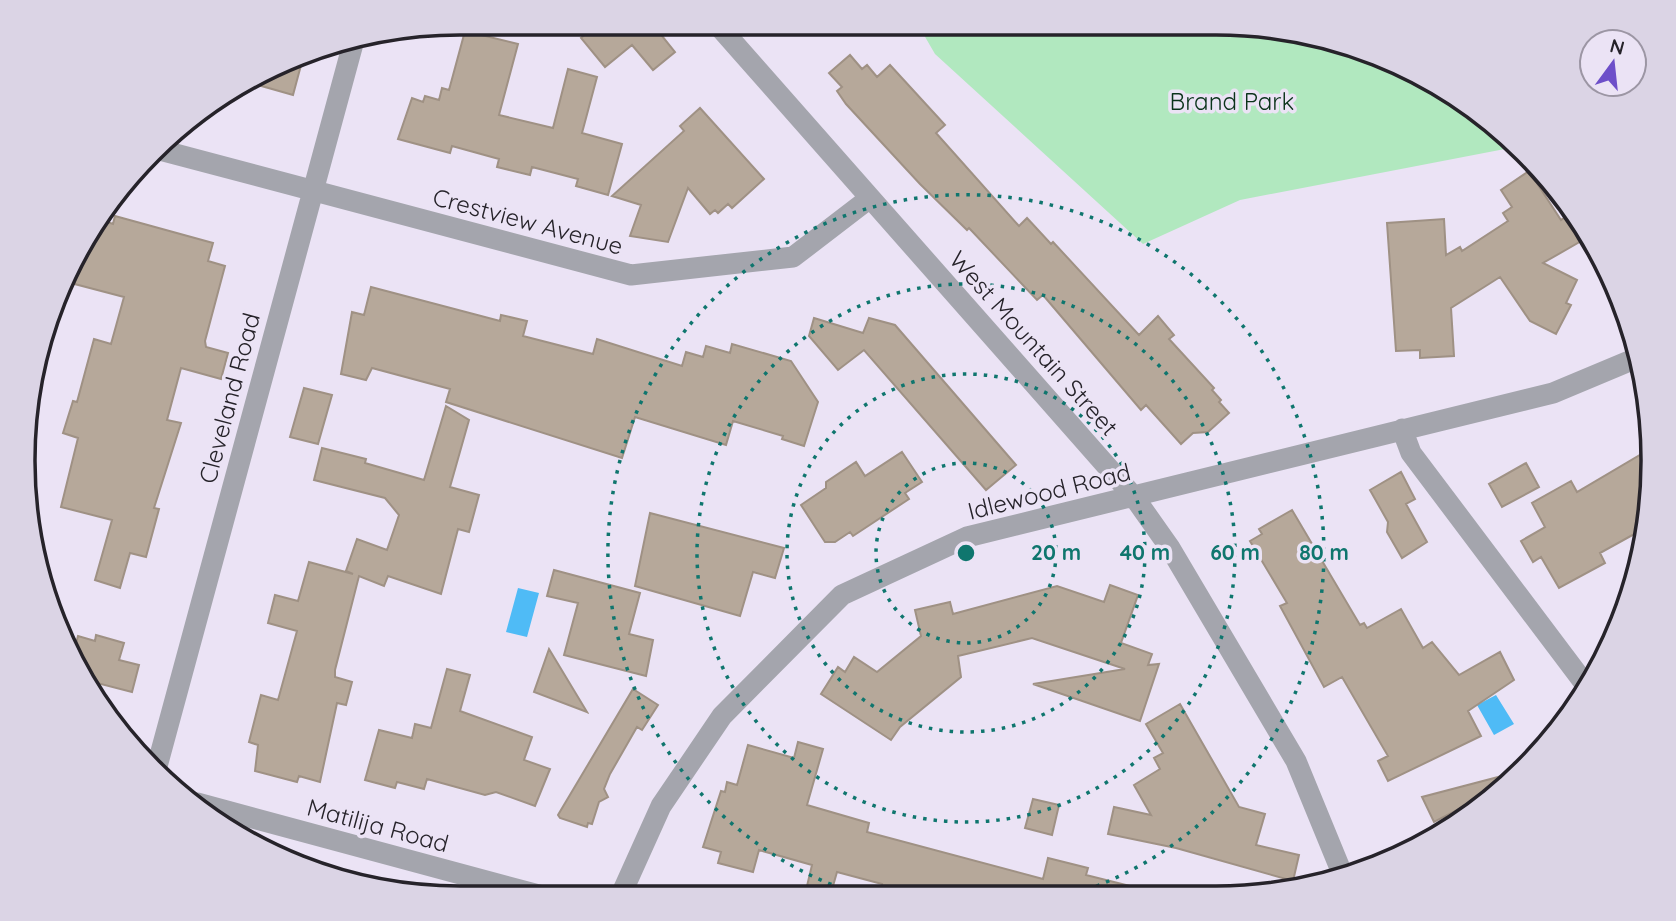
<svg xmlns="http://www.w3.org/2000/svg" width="1676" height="921" viewBox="0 0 1676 921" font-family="Quicksand,sans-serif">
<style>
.green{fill:#b1e8bf}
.water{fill:#4fbbf6}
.building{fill:#b6a89a;stroke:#9f9184;stroke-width:2}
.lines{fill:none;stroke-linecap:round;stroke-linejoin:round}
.minor{stroke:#a4a5ad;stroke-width:21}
.ring{fill:none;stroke:#0f766e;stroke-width:3.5;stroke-dasharray:3.5 7}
.labels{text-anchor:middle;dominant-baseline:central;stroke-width:7;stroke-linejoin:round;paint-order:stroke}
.park-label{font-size:24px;fill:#0a331a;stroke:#ebe3f5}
.street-label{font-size:24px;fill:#26232a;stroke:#ebe3f5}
.rim{fill:none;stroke:#26232a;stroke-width:3.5}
.centre{fill:#0f766e;stroke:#ebe3f5;stroke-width:3.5}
.ring-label{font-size:21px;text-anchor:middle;font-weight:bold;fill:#0f766e;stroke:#ebe3f5;stroke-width:7;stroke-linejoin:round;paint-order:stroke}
</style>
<rect width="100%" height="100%" fill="#ebe3f5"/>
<path class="green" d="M917,23L1244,24L1356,46L1435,82L1510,148L1240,200L1143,244L935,54Z"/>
<path class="water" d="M518,588L539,593L527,637L506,632Z
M1496,695L1514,724L1494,735L1477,705Z"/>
<path class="building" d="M599,23H657L654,26L675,52L653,70L632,45L605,67L581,38Z
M465,31L518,44L499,115L553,128L568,69L597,77L582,133L622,144L608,195L576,186L578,179L532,167L530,175L497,167L499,159L452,146L450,153L398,139L412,98L423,102L425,96L439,100L442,88L449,90Z
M304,54L293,95L251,83L274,71Z
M850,55L862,69L867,65L877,77L890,65L945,125L936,133L1019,226L1027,218L1051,244L1053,242L1139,335L1158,316L1174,335L1169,339L1214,388L1212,390L1221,400L1219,402L1229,413L1208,432L1193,433L1181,444L1146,405L1141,410L1043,295L1037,300L969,228L967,230L920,184L846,104L837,91L842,87L829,73Z
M700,108L764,179L732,208L728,204L718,213L715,210L710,214L688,188L668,242L630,236L641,205L612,196L684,131L680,126Z
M1529,171L1561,220L1567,216L1583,240L1543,263L1577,280L1566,303L1571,305L1556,334L1530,321L1500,277L1451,308L1454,356L1420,358V350L1396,351L1387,223L1444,219L1446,255L1460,247L1462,251L1508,221L1503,213L1512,207L1501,190Z
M115,216L213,243L208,261L225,266L205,341L206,347L228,353L221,379L181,368L167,420L181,423L154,508L159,509L146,557L130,553L120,588L95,580L112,520L61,507L78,438L63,433L73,401L77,402L94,339L111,344L124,297L67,282L96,218L113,224Z
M371,287L500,321L501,315L527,321L523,336L593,354L597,339L682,366L686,352L703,357L706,346L730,353L732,344L791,361L818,402L804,446L782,439L783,436L733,421L726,445L635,417L622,458L446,402L450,389L372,368L366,380L341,374L352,312L364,315Z
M814,318L863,333L869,318L895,325L1016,465L986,490L864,350L838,370L809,336Z
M304,388L332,395L318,444L290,437Z
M446,406L469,420L450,487L479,495L469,532L458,529L441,594L388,576L384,586L359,576L335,670V677L352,682L346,705L337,703L320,782L299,776L297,782L255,771L258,745L249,742L261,695L278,700L297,631L268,623L275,595L298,601L309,562L353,574L346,571L357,539L387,550L399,515L385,498L314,480L322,448L366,459L365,463L424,480Z
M902,452L922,482L905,493L909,499L853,536L850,532L835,542H825L801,505L826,488V482L856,462L865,476Z
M1645,452L1649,518L1647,527L1600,553L1605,563L1559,588L1541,557L1533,562L1521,541L1545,527L1532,503L1571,481L1577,492Z
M1526,463L1539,487L1502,507L1489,484Z
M1401,472L1415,499L1406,504L1427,542L1402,558L1387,532L1388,522L1370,490Z
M1292,510L1360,625L1364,623L1367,628L1401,609L1423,648L1432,642L1459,675L1500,652L1514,680L1468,711L1481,736L1388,781L1378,761L1388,756L1342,677L1324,687L1280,606L1287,603L1250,541L1262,534L1259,529Z
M650,513L784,548L775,578L753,572L740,616L635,586Z
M554,570L640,593L629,634L653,640L646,676L564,655L578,603L547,596Z
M1110,585L1138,595L1121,643L1152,654L1148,665L1159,664L1140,721L1033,684L1125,669L1032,638L958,656L961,677L900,727L891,740L821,694L838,667L845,672L854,657L877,672L921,636L915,610L950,602L953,614L1057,586L1104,602Z
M96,635L124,643L119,660L139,665L132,692L89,681L73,655L78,636L95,641Z
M549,649L587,712L534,692Z
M447,669L470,675L460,711L532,737L524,760L550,769L535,806L496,792L485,795L427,779L424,789L397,782L395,788L365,780L379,730L412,738L415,724L431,728Z
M633,689L658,705L642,730L637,727L610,774L604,789L608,797L599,802L592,824L588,823L587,827L560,818L558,815Z
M1180,704L1239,807L1265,814L1256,845L1299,855L1293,881L1176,848L1108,834L1114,807L1151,815L1134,785L1160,769L1154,758L1163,753L1146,724Z
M798,742L823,749L807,805L869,823L867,832L1043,879L1048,858L1088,868L1086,875L1134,887L1133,895L889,896L891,891L881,888L882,884L837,872L831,893L807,886L812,865L759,850L753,872L718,863L721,852L703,847L721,791L725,792L727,782L737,785L748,745L794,758Z
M1502,776L1506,785L1434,822L1422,797Z
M1033,799L1059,805L1052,835L1025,828Z"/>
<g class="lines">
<path class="minor" d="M716,23L1134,497L1170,548L1296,761L1344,878
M160,150L631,275L793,257L870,198
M1402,429L1411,453L1588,688
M156,770L354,40
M197,803L546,897
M620,897L661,806L722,716L842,595L967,537L1553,393L1639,357"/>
</g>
<g class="ring">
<circle cx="966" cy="553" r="90"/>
<circle cx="966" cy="553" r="179"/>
<circle cx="966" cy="553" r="269"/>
<path d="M861 895A358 358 0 1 1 1074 894"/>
</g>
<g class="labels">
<g class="park-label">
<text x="1232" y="101">Brand Park</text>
</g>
<g class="street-label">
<text transform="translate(528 221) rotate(15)">Crestview Avenue</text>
<text transform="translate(1034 343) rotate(48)">West Mountain Street</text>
<text transform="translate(229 398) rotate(-75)">Cleveland Road</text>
<text transform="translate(1049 491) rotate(-14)">Idlewood Road</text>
<text transform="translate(378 825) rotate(15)">Matilija Road</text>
</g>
</g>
<path d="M0 0H1676V921H0ZM460 35H1216A425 425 0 0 1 1641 460V461A425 425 0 0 1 1216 886H460A425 425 0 0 1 35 461V460A425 425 0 0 1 460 35Z" fill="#dbd4e5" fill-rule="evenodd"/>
<path class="rim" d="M460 35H1216A425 425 0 0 1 1641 460V461A425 425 0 0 1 1216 886H460A425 425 0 0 1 35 461V460A425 425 0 0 1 460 35Z"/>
<circle cx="966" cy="553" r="10" class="centre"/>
<g class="ring-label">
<text x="1056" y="560">20 m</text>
<text x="1145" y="560">40 m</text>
<text x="1235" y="560">60 m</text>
<text x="1324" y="560">80 m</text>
</g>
<g transform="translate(1613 63) rotate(15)"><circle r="33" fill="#ebe3f5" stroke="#9c96a4" stroke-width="2"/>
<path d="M0-5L12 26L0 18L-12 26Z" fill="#6d4fc9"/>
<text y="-10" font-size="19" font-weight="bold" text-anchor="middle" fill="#26232a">N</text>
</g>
</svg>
